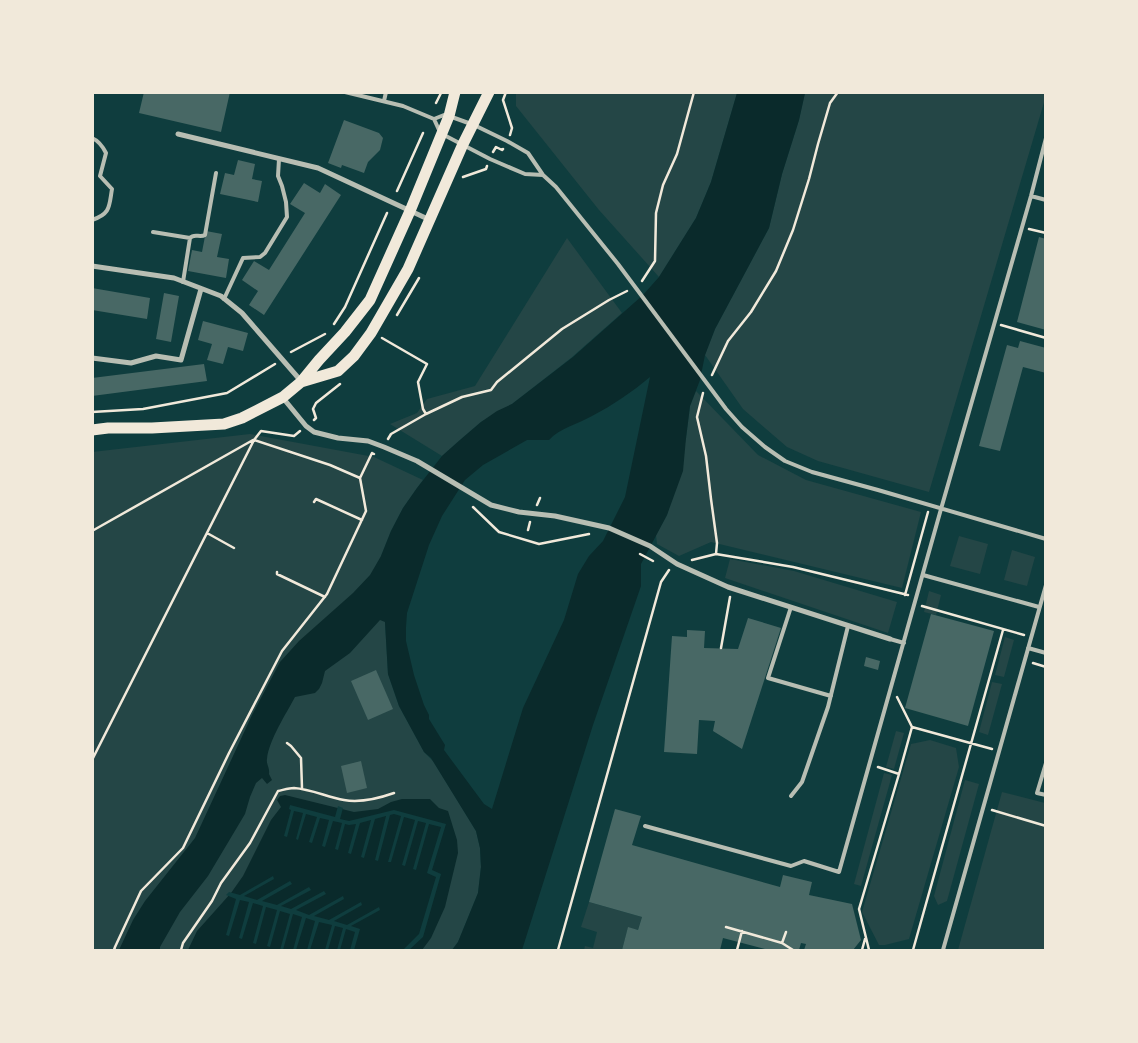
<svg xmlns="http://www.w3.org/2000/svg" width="1138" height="1043" viewBox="0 0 1138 1043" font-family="Overpass,sans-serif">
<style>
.green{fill:#244646}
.water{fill:#0a2a2b;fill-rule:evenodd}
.pier{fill:#0f3d3e}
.building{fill:#486865}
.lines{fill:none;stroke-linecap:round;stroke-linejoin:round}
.path{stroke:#f1e9da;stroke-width:2.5}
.service{stroke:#b8beb3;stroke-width:4}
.minor{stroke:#b8beb3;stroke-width:5}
.primary{stroke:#f1e9da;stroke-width:11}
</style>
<rect width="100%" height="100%" fill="#0f3d3e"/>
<path class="green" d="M516,93H737L711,182L696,218L659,277L599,210L516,106Z
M805,93H1045V99L929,492L818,461L787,447L743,409L705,355L715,329L769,228L782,174L799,120Z
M567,238L622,313L571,358L512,404L481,422L460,440L442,456L390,424L417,413L427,399L475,386Z
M696,391L758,455L806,480L921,512L902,588L711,542L679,556L657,544L656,535L667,515L686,438L690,406Z
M250,434L374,457L423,480L417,488L403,508L391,531L381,556L388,674L399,706L424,752L433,761L476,831L480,848L481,867L478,893L458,942L452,950H93L92,452Z
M959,536L988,544L980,574L950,566Z
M1012,550L1035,557L1027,586L1004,580Z
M730,559L794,571L897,602L888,633L725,578Z
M929,591L941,595L936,615L924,612Z
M1005,637L1014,640L1004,677L995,675Z
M992,682L1002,684L988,735L979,732Z
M896,731L904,733L894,769L886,767Z
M930,740L956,748L959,767L909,939L885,945H879L862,912L911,744Z
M884,773L892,775L861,886L854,884Z
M965,780L979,784L947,901L938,905L934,896Z
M1002,792L1045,803V950H958Z
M589,902L642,917L638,930L628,928L622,950H584L585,946L593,948L597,932L581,927Z"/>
<path class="water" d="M737,93H805L799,120L782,174L769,228L715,329L705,355L700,380L690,406L686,438L683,471L667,515L641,564V586L593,725L522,950H452L458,942L478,893L481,867L480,848L476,831L431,758L424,752L399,706L388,674L385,622L380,620L350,653L325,671L322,683L319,689L315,693L295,697C286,714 269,740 267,759C266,764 270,768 269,774L272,780L267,784L262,778L256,783L250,797L245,814L208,876L180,912L160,947V950H119L133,920L145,901L195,838L252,715L280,662L299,641L353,593L370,575L381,556L391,531L403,508L417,488L442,456L460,440L481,422L497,411L512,404L573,357L643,295L659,277L696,218L711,182ZM650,377L625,497L603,541L589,556L578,574L564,620L523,708L492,809L484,804L444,750L445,745L429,719V715L424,705L414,675L406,641V627L407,613L429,545L442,516L465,480L483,465L527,440H549C560,428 578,424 592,416C613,405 632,392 650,377Z
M285,795L354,812L378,809L391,802L402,799H430L439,808L448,811L457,840L458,853L445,907L431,938L422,950H188L197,931L231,893L243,876L271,820L281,807L277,800L280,796Z"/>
<path class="pier" d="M290,805L335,817L338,806L343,808L340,819L349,821L394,810L446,824L432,870L441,874L423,937L409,950H403L419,934L436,877L427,873L441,827L429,824L416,870L413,869L426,823L418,821L405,866L402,865L415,820L404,817L391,862H388L401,816L394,814L390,815L378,861L375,860L386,816L375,819L364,858L361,857L371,820L360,823L351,854L348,853L356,824L349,825L345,824L338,850L335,849L342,823L333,821L325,847L322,846L329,820L320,818L312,843L309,842L317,817L306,814L298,840L296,839L303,813L294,811L287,837L284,836L291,810L289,809Z
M273,876L274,879L244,896L257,900L290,881L292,884L262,901L277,905L309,887L311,890L281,906L291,909L324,891L326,894L296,910L309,915L343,896L344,899L314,916L329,920L361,902L362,905L334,921L347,925L379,907L380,910L351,926L360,929L354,950H350L355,932L346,929L340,950H337L343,928L335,926L328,950H325L332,925L319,922L310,950H307L315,921L306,918L296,950H293L302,917L293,914L283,950H280L290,914L280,911L270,947L267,946L277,910L266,907L256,944L253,943L263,906L253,903L242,939L239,938L249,902L240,900L229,936L226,935L236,899L226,895L229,892L240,895Z"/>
<path class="building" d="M144,92H230L221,132L139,113Z
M344,120L379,133L383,138L380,150L368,162L364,173L342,165L341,168L328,163Z
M238,160L255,164L252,179L262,181L258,202L220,194L225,173L234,175Z
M304,183L320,193L325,184L341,195L264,315L249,305L258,291L242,280L254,261L269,270L305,213L290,204Z
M206,231L222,234L217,257L229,259L226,278L188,271L192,250L202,252Z
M1039,237L1046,239V330L1017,322Z
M92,288L150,298L147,319L92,310Z
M164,293L179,296L171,342L156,339Z
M203,321L248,333L243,351L228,347L223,364L207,360L212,344L198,340Z
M1020,341L1046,348V373L1023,367L1000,451L979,446L1007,345L1018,348Z
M204,364L207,381L92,396V378Z
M931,614L994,631L968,726L905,708Z
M748,618L781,628L742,749L713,731L715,721L699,720L697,754L664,752L672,636L687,637V630L705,631L704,648L738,649Z
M866,657L880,661L878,670L864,666Z
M376,670L393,709L368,720L351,681Z
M361,761L367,788L347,793L341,766Z
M615,809L641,816L632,845L780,887L783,875L812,882L809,895L852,904L861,940L853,950H804L806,944L801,943L799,950H769L723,938L720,950H622L628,927L638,930L642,917L589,902Z"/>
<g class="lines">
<path class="path" d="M506,92L503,100L512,128L510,135
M436,103L441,93
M493,152L496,147L502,150L503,149
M463,177L486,169L487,166
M397,191L423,133
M1029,229L1046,233
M642,281L655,261L656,213L663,185L677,154L694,92
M397,315L419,278
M334,324L345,307L387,213
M1001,325L1046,338
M382,338L427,364L418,382L423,409L426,414
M291,352L325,334
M712,375L728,341L751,312L776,271L793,230L809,179L818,144L830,103L838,92
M703,393L697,417L706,456L711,499L717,543L716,554
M92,412L143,409L227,393L275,364
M314,420L316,418L313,409L316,403L340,384
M388,439L391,434L426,414L462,397L491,390L497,382L562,329L609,300L627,291
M254,440L330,465L360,478
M314,502L316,499L362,520
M537,505L540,498
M473,507L499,532L539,544L589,534
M528,530L530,522
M92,531L253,440
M207,533L234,548
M640,554L653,561
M692,560L716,554L793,567L908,595
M277,572V574L325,597
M905,595L928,512
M922,606L1024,635
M721,648L730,597
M1033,663L1046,667
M912,727L992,749
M287,743L291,746L301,758L302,788
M92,760L254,440L261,431L294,436L300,431
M878,767L899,774
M992,810L1046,826
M726,927L782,943L793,950
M782,943L786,932
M114,950L115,947L141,891L183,848L229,753L282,651L327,594L366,511L360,478L372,453L374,454
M181,950L183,943L212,901L221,883L250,843L278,791C283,790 289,788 294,788C311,789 327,797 344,800C361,803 377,799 394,793
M558,950L661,582L669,570
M737,950L742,931
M862,950L865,939
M869,950L859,909L899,774L912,727L897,697
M913,950L1003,630"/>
<path class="service" d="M345,92L403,106L434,119L444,115L449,116L474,125L507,141L528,153L543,175L556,187L618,264L726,409L742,427L765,447L785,461L812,472L878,490L1046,539
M384,101L386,92
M434,119L439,130L442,134L490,159L525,174L543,175
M92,138C99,141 103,147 106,153L100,176L112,189C109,206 111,214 92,220
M1031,196L1046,200
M153,232L190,238
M183,282L190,238C194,233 200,238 205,235L216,173
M224,299L243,258L260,257L265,253L287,217L286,202L282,186L278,176L279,159
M923,575L1039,607
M791,607L768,678L831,696
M890,639L904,643
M1028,648L1046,653
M1046,763L1037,793L1046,795
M791,796L802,782L828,707L848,626
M645,826L791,866L804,861L839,872L941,509L1031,196L1046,138
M943,950L1046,585"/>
<path class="minor" d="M178,134L318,168L430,220
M92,266L174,278L221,296L242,313L301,381
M92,358L131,363L156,356L181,360L201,289
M283,398L306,426L314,432L338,438L368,441L384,447L417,461L491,505L519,512L555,516L609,528L650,546L677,564L728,587L890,639"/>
<path class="primary" d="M301,382L338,371L354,356L371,333L408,269L463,144L489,92
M92,430L108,428H152L224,424L242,418L283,397L301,382L319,360L345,332L370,300L410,211L449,116L455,92"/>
</g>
<rect width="1138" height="1043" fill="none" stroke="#f1e9da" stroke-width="188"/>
</svg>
